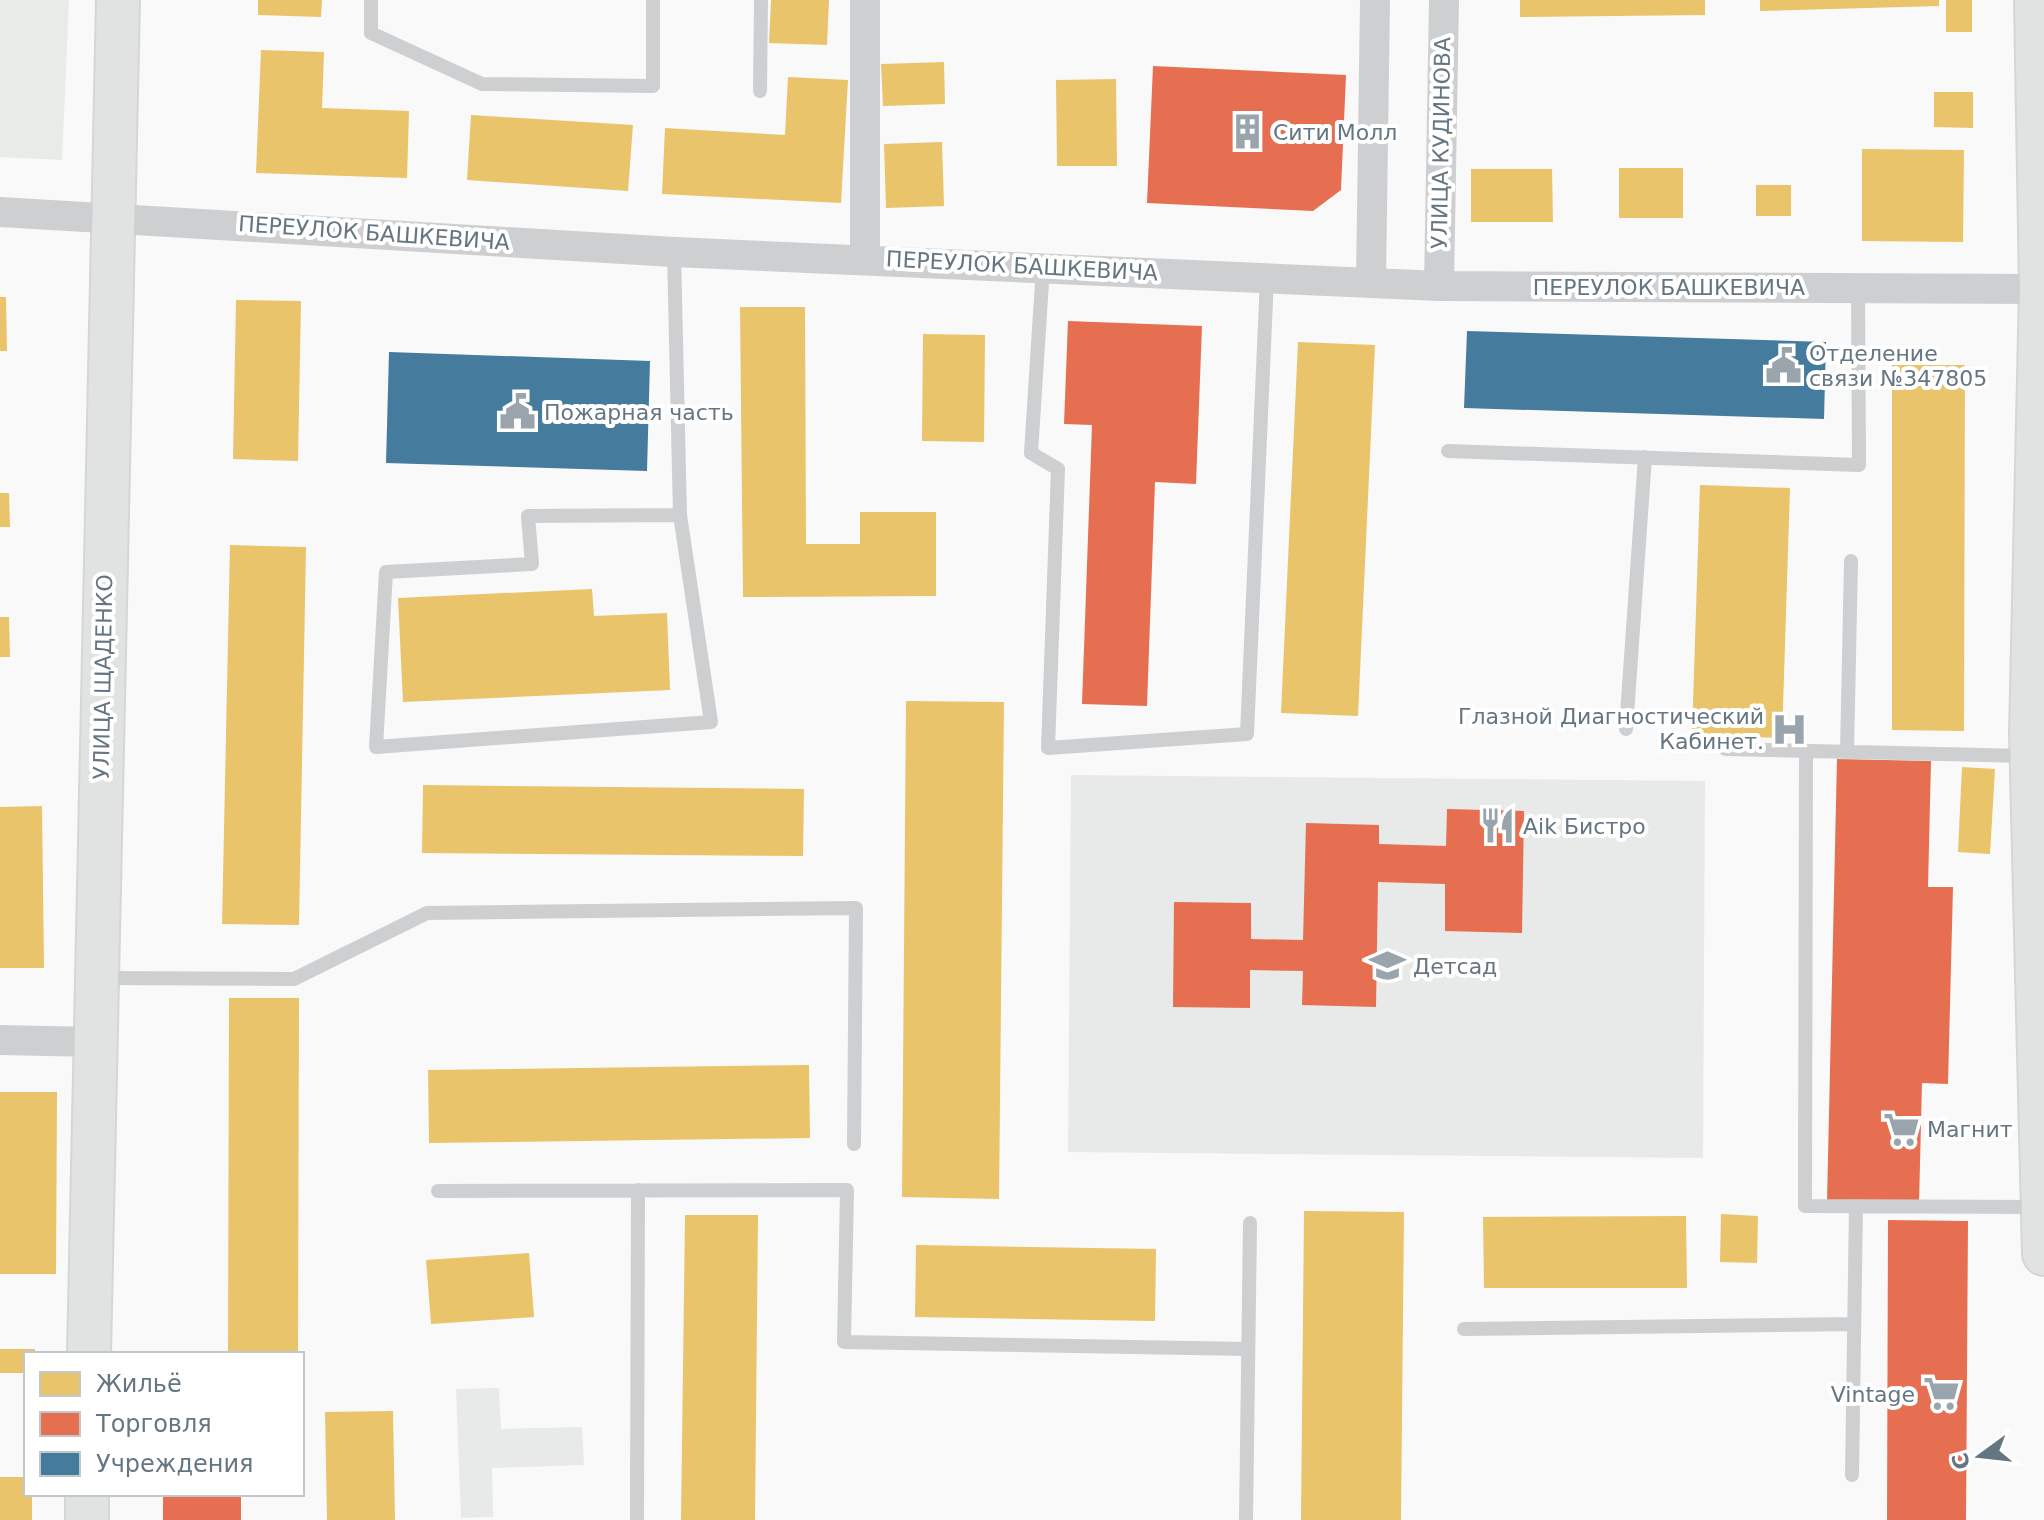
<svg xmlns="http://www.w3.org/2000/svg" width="2044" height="1520" viewBox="0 0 2044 1520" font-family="'DejaVu Sans',sans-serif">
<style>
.built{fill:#e8e9e9}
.green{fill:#e8ebe6}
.homes{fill:#e9c46a}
.shops{fill:#e76f51}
.public{fill:#457b9d}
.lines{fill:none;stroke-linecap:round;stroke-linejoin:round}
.secondary-casing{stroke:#d5d6d7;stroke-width:46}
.lane{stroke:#cecfd0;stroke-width:14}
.street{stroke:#cecfd0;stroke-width:30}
.secondary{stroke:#e1e2e2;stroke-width:42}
.labels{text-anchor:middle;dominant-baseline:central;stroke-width:8;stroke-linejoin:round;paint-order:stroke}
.poi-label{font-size:22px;fill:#657683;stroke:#fff;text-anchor:start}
.street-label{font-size:22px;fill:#657683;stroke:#fff}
</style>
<rect width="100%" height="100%" fill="#f9f9f9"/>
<path class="built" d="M1071,775L1705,781L1703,1158L1068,1152Z
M499,1388L501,1429L582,1427L584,1465L492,1468L493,1517L461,1518L456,1389Z"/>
<path class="green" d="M0,0H69L62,160L0,157Z"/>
<path class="homes" d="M258,0H322L321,17L258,15Z
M771,0H829L827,45L769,43Z
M1520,0H1705V15L1520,17Z
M1760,0H1939V6L1760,11Z
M1946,0H1972V32H1946Z
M261,50L324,52L322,108L409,111L407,178L256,173Z
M944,62L945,104L883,106L881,64Z
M788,77L848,80L841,203L662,194L665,128L785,135Z
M1116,79L1117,166H1057L1056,80Z
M1934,92H1973V128L1934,127Z
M471,115L633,125L628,191L467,180Z
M942,142L944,206L886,208L884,144Z
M1862,149L1964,150L1963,242L1862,241Z
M1619,168H1683V218H1619Z
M1471,169H1552L1553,222H1471Z
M1756,185H1791V216H1756Z
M0,297H6L7,351H0Z
M236,300L301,301L298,461L233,459Z
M740,307H805L806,544H860V512H936V596L743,597Z
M923,334L985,335L984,442L922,441Z
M1298,342L1375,345L1358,716L1281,713Z
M1892,365H1965L1964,731L1892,730Z
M1700,485L1790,488L1782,738L1692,735Z
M0,493H9L10,527H0Z
M230,545L306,547L299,925L222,924Z
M592,589L594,616L667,613L670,690L403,702L398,598Z
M0,617H9L10,657H0Z
M906,701L1004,702L999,1199L902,1197Z
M1962,767L1995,769L1990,854L1958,852Z
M423,785L804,789L803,856L422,853Z
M42,806L44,968H0V807Z
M229,998H299L298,1354H228Z
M809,1065L810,1138L429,1143L428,1070Z
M0,1092H57L56,1274H0Z
M1304,1211L1404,1212L1401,1520H1301Z
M1721,1214L1758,1216L1757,1263L1720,1262Z
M685,1215H758L755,1520H681Z
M1686,1216L1687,1288H1484L1483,1217Z
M916,1245L1156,1249L1155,1321L915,1317Z
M529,1253L534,1317L431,1324L426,1260Z
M0,1349H35V1354H26V1373H0Z
M393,1411L395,1520H327L325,1412Z
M0,1477H26V1494H32V1520H0Z"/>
<path class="shops" d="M1153,66L1346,75L1341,190L1313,211L1147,203Z
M1068,321L1202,326L1196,484L1155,482L1147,706L1082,704L1092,425L1064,424Z
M1837,759L1931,761L1928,887H1953L1948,1084L1922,1083L1919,1204L1827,1202Z
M1447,809L1524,811L1522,933L1445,931V884L1378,882L1376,1007L1302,1005L1303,971L1250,970V1008L1173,1007L1174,902L1251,903V939L1303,940L1306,823L1379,825V844L1446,846Z
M1888,1220L1968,1221L1966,1520H1887Z
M163,1495L241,1496V1520H163Z"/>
<path class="public" d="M1467,331L1826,342L1824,419L1464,408Z
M389,352L650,361L647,471L386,463Z"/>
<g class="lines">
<defs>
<path id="secondary" d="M2036,0L2041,289L2031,734L2044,1254
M89,1354L118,0
M87,1520V1494"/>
</defs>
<use href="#secondary" class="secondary-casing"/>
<path class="lane" d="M371,0V33L482,84L653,86V0
M760,91L761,0
M674,252L680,515L528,516L532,564L386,572L376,747L711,722L680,515
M1043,267L1031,453L1058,469L1048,748L1247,734L1267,278
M1448,451L1859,465L1858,288
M1626,729L1645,457
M1725,749L2027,756
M1806,751L1805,1206L2039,1207
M1847,752L1851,561
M101,978L294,979L427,913L856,908L854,1144
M438,1191L847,1190L844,1342L1248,1349
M1464,1329L1854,1324
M1852,1475L1856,1206
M637,1520L638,1190
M1246,1520L1250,1223"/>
<path class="street" d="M865,0V258
M0,212L674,252L1439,286L2044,289
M1371,282L1375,0
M1439,286L1444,0
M0,1040L95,1042"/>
<use href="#secondary" class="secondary"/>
</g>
<defs>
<symbol id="building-bare" viewBox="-9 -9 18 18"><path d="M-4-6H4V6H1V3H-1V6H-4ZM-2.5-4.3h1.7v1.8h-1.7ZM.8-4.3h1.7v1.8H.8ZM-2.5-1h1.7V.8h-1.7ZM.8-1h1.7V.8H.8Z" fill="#99a4ac" stroke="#fff" stroke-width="2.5" paint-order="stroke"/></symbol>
<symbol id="civic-bare" viewBox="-9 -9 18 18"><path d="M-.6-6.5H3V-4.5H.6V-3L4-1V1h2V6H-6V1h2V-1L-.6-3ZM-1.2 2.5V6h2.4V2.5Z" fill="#99a4ac" stroke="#fff" stroke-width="2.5" paint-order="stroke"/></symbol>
<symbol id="hospital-bare" viewBox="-9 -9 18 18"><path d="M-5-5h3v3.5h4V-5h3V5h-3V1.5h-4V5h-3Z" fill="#99a4ac" stroke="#fff" stroke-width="2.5" paint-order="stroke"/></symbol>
<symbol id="restaurant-bare" viewBox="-9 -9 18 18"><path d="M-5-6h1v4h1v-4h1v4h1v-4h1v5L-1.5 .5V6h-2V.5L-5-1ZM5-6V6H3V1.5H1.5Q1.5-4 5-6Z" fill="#99a4ac" stroke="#fff" stroke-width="2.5" paint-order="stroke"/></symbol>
<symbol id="school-bare" viewBox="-9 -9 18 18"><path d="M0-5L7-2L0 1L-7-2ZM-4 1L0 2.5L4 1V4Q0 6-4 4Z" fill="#99a4ac" stroke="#fff" stroke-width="2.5" paint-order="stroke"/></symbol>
<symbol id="supermarket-bare" viewBox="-9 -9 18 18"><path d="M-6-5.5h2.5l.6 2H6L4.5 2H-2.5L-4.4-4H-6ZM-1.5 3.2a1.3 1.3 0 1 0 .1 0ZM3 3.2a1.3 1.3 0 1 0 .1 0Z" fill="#99a4ac" stroke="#fff" stroke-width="2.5" paint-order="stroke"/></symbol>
</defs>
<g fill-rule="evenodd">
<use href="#building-bare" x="1222" y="106" width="51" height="51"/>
<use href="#civic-bare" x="1758" y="340" width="51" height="51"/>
<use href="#civic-bare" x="492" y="386" width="51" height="51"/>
<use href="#hospital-bare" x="1764" y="704" width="51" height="51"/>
<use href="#restaurant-bare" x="1472" y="800" width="51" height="51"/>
<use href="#school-bare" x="1362" y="940" width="51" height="51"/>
<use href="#supermarket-bare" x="1876" y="1104" width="51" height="51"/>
<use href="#supermarket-bare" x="1916" y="1368" width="51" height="51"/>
</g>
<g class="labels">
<g class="poi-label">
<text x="1273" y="132">Сити Молл</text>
<text x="1809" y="353">Отделение<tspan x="1809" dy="25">связи №347805</tspan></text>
<text x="544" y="412">Пожарная часть</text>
<text x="1764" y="716" text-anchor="end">Глазной Диагностический<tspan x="1764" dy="25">Кабинет.</tspan></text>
<text x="1523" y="826">Aik Бистро</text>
<text x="1413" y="966">Детсад</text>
<text x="1927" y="1129">Магнит</text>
<text x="1915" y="1394" text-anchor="end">Vintage</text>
</g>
<g class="street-label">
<text transform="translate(1441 143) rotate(-89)">УЛИЦА КУДИНОВА</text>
<text transform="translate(374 233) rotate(4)">ПЕРЕУЛОК БАШКЕВИЧА</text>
<text transform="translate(1022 266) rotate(3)">ПЕРЕУЛОК БАШКЕВИЧА</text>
<text x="1669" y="287">ПЕРЕУЛОК БАШКЕВИЧА</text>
<text transform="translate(103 677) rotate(-89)">УЛИЦА ЩАДЕНКО</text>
</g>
</g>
<rect x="24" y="1352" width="280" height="144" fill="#ffffff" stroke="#c1c8cd" stroke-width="2"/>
<rect x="40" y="1372" width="40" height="24" fill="#e9c46a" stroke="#c1c8cd" stroke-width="2"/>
<text x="96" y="1392" font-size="24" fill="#657683">Жильё</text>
<rect x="40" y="1412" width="40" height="24" fill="#e76f51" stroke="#c1c8cd" stroke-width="2"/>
<text x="96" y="1432" font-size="24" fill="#657683">Торговля</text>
<rect x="40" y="1452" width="40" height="24" fill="#457b9d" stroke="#c1c8cd" stroke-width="2"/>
<text x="96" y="1472" font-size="24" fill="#657683">Учреждения</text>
<g transform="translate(1980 1456) rotate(255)" stroke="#ffffff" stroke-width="6" paint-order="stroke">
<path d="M0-6L14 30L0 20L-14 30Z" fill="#657683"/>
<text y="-12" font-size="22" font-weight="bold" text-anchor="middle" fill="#657683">С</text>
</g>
</svg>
